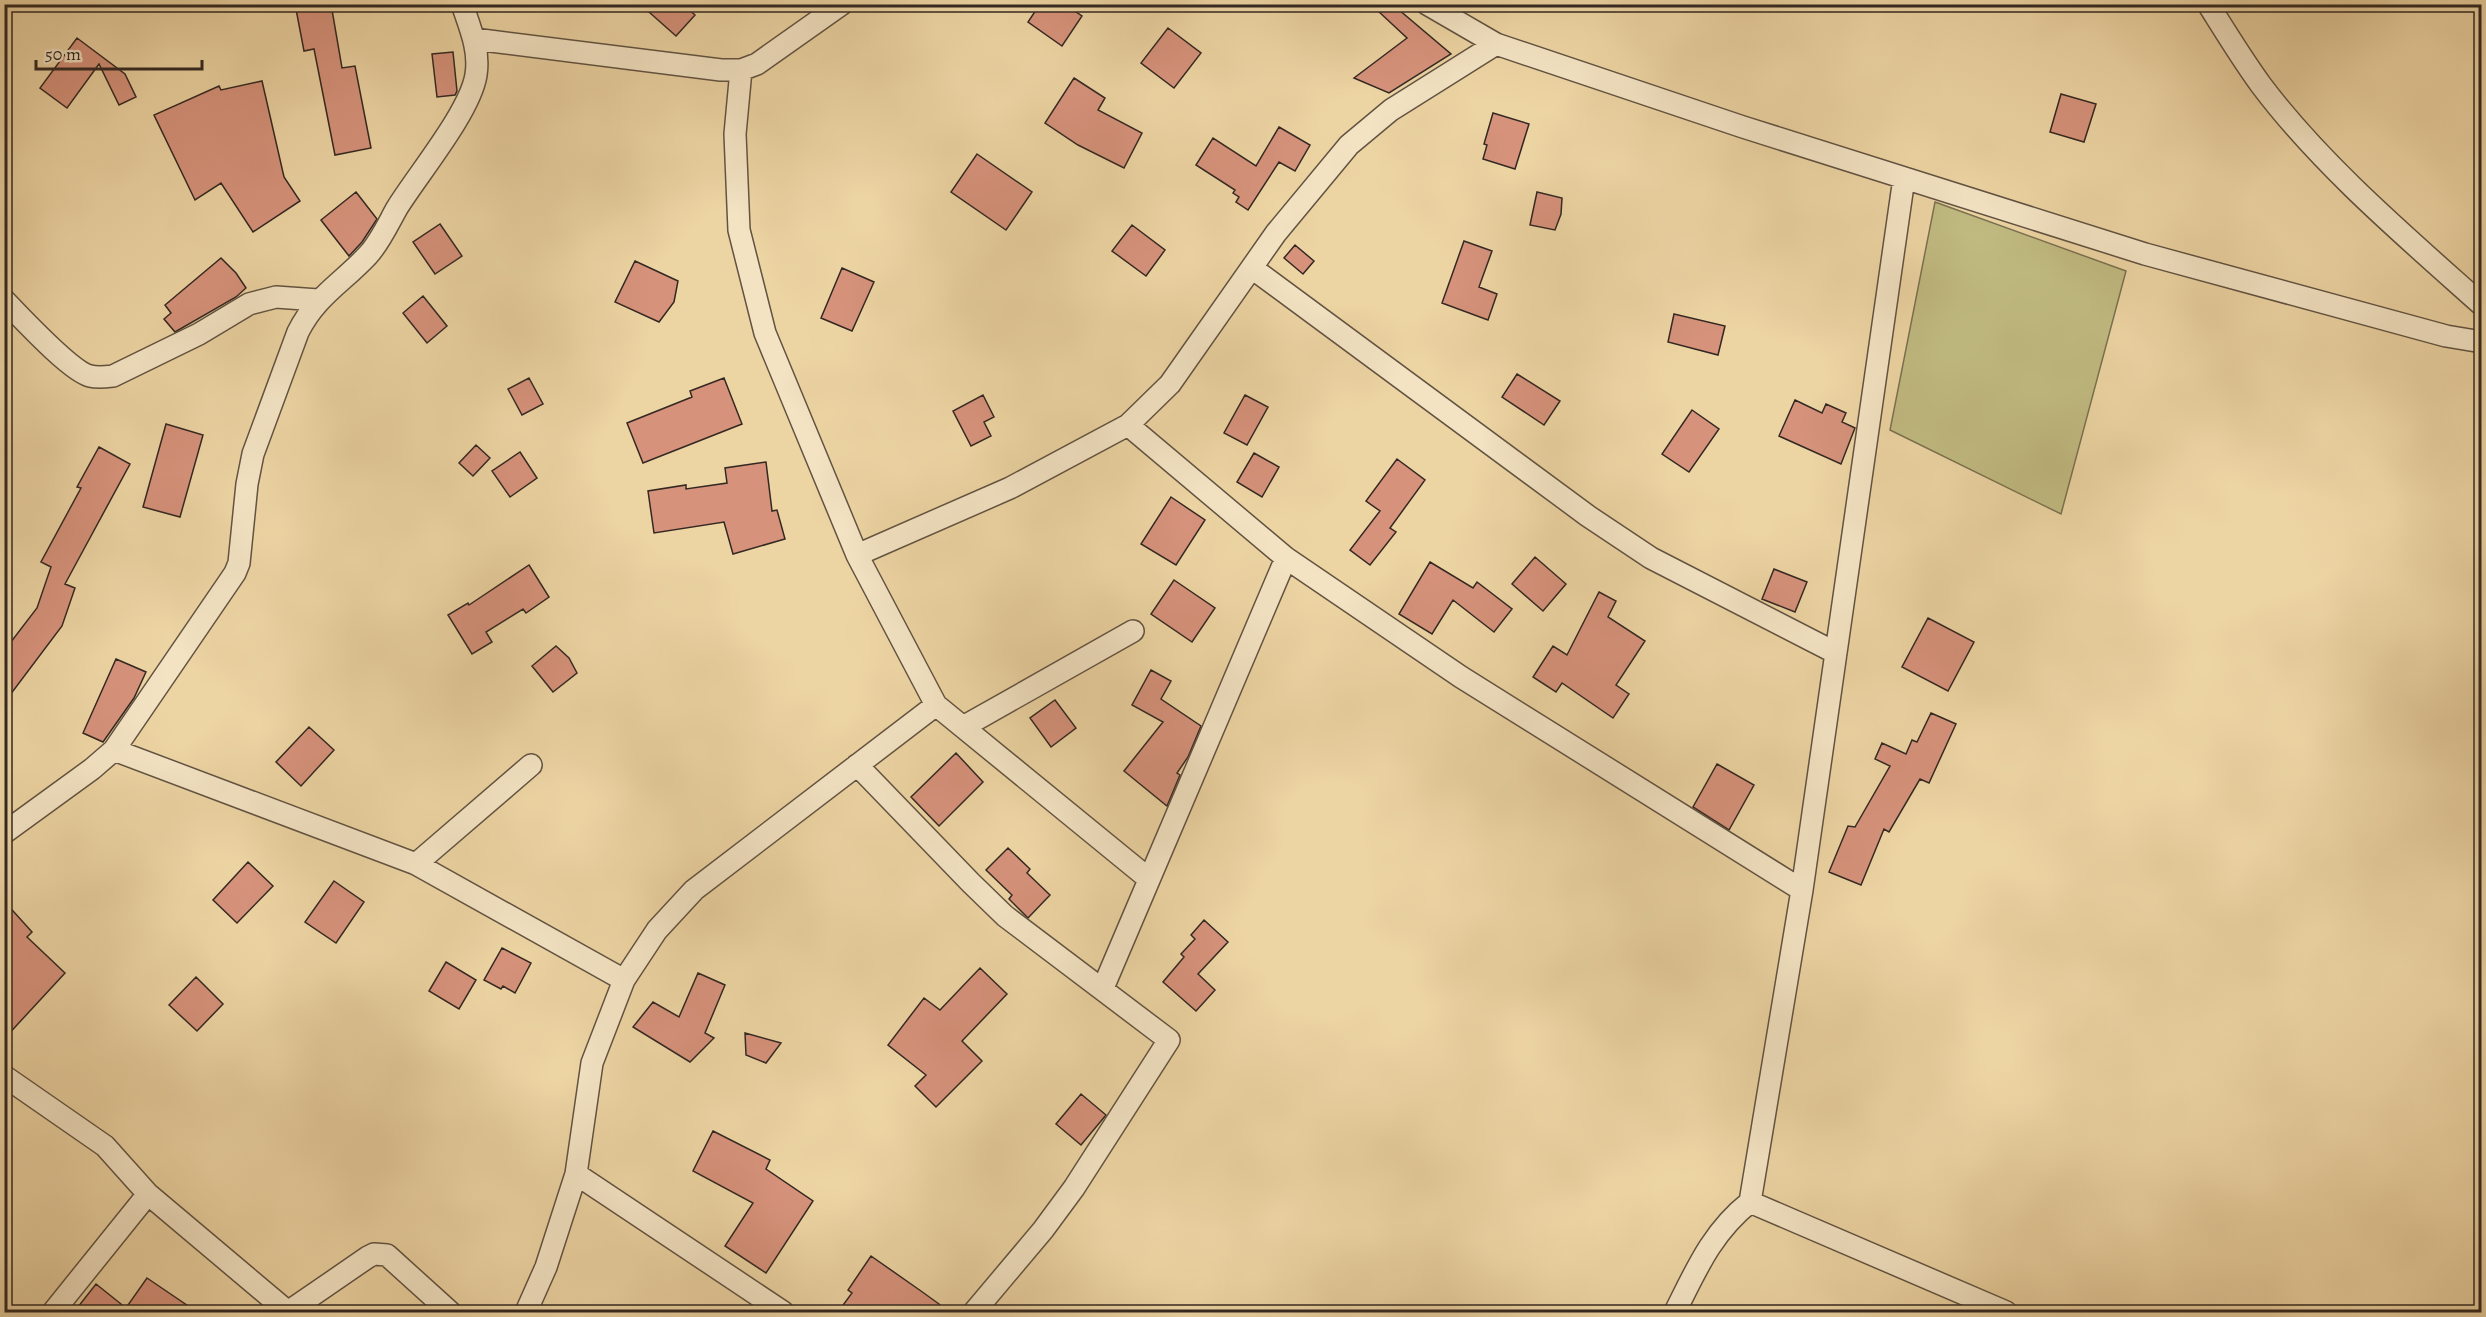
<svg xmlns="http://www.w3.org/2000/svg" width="2486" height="1317" viewBox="0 0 2486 1317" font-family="Alegreya,serif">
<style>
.green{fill:#c0ba80;stroke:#7a7151;stroke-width:1.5}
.building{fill:#d6927b;stroke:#332822;stroke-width:1.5}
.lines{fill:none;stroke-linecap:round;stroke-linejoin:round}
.minor-casing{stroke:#625342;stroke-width:24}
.minor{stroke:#f3e3c3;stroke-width:21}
</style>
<rect width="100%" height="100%" fill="#edd4a3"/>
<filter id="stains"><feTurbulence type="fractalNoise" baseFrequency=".00333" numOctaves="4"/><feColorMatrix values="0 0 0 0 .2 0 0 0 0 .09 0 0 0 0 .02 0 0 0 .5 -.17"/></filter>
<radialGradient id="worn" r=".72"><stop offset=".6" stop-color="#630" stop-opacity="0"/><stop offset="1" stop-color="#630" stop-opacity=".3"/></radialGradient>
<path class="green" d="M1935,202L2126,271L2061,514L1890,430Z"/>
<path class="building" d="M295,4H331L342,68L355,66L371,148L335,155L314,49L304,51Z
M640,4H683L695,15L676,36Z
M1040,4H1064L1082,16L1062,46L1028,22Z
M1383,4H1392L1451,54L1389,93L1354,78L1407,38L1378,11Z
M1168,28L1201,53L1174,88L1141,63Z
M77,38L125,74L136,97L119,105L99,64L67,108L40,88Z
M453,52L457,91L455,95L437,97L432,54Z
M1074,78L1105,98L1098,110L1142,133L1124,168L1078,145L1045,123Z
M262,81L284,177L300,201L253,232L221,183L195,200L154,115L219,86L221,90Z
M2061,94L2096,104L2084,142L2050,132Z
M1493,113L1529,124L1515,169L1483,159L1487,145L1484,144Z
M1279,127L1310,145L1295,171L1279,162L1248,210L1236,202L1239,197L1233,193L1235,190L1196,165L1213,138L1256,166Z
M977,154L1032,192L1006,230L951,192Z
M356,192L377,219L362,242L349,256L321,220Z
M1537,192L1562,198L1561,214L1555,230L1530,225Z
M440,224L462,256L435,274L413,242Z
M1132,225L1165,250L1146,276L1112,251Z
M1464,241L1492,251L1479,287L1497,294L1488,320L1442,303Z
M1295,245L1314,261L1303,274L1284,258Z
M221,258L236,273L246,288L236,297L175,332L164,319L171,313L165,305Z
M635,261L678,281L674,302L659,322L615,302Z
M842,268L874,282L852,331L821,318Z
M423,296L447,326L427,343L403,313Z
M1674,314L1725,326L1718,355L1668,342Z
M1517,374L1560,401L1544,425L1502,397Z
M529,378L543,404L522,415L508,389Z
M724,378L742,424L643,463L627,423L692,397L690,391Z
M983,395L994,417L984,422L991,436L971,446L953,411Z
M1245,395L1268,407L1247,445L1224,433Z
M1795,400L1822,413L1826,404L1846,413L1842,422L1855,428L1841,464L1779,436Z
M1692,410L1719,429L1689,472L1662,454Z
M166,424L203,435L180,517L143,507Z
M476,445L490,458L473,476L459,463Z
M99,447L130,464L65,584L75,588L62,626L4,703V651L37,608L51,567L41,562L81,488L77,487Z
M520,452L537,478L510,497L492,471Z
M1254,453L1279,467L1262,497L1237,482Z
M1397,459L1425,480L1390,528L1396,532L1370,565L1350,550L1380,511L1366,501Z
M766,462L772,511L777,510L785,539L733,554L724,522L654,533L648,491L686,485V489L727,483L725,468Z
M1171,497L1205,520L1176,565L1141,544Z
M1535,557L1566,584L1543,611L1512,584Z
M1430,562L1473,588L1477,582L1512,609L1494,632L1453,600L1432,634L1399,614Z
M529,565L549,597L526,613L523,609L486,632L492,642L472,654L448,615L468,603L469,605Z
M1774,569L1807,582L1795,612L1762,599Z
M1174,580L1215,608L1192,642L1151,614Z
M1599,592L1616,601L1608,617L1645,641L1616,685L1629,694L1613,718L1562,683L1556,692L1533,677L1553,646L1567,655Z
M1928,618L1974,642L1948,691L1902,667Z
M556,646L569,658L577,673L553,692L532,666Z
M116,659L146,672L134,698L103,742L83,733Z
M1151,670L1171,681L1161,699L1201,726L1188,757L1177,773L1180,775L1167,806L1124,771L1163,722L1132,705Z
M1055,700L1076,728L1051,747L1030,718Z
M1931,713L1956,724L1929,783L1920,779L1889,832L1884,829L1861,885L1829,872L1848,826L1855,827L1890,766L1875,759L1882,743L1906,754L1912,740L1917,742Z
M309,727L334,750L301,786L276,762Z
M956,753L983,782L939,826L911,797Z
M1717,764L1754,785L1729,830L1693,807Z
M1008,848L1030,869L1027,873L1050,895L1028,918L1009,899L1012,895L986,870Z
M248,862L273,886L237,923L213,900Z
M334,881L364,902L336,943L305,922Z
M4,901L32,932L27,937L65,973L4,1039Z
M1204,920L1228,942L1198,974L1215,990L1196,1011L1163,982L1184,957L1181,954L1195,939L1191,935Z
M502,948L531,963L515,993L503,986L501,989L484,980Z
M446,962L476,980L459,1009L429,991Z
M980,968L1007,994L962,1041L982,1061L936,1107L915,1086L926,1075L888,1045L924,998L940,1010Z
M698,973L725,985L705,1033L714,1038L690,1062L633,1027L653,1002L679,1017Z
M196,977L223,1004L197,1031L169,1005Z
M745,1033L781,1043L766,1063L746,1055Z
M1081,1094L1106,1115L1081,1145L1056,1124Z
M713,1131L770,1160L766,1169L813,1201L766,1273L725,1246L753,1203L693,1171Z
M871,1256L921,1291L950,1312H838L852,1293L848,1290Z
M147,1278L197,1312H74L96,1284L126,1308Z"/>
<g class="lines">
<defs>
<path id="minor" d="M1427,4L1496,44L1743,127L2145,254L2446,336L2482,342
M2208,4C2225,31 2242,59 2261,85C2321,165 2407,238 2482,305
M474,39L721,70H741L757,64L842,4
M741,70L735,134L739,230L765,333L857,555L936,705L1149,879
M1904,178L1802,890L1750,1202L2006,1312
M1252,268L1588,516L1651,558L1836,653
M4,300C21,317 70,371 90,376C98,378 105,377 113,376L199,334L249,304L276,297L318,300
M1128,425L1286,558L1461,677L1802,890
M857,555L1010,488L1128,425L1170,384L1276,233L1349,145L1391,110L1496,44
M963,727L1133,631
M114,750L416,864L624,980
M857,765L971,883L1005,916L1169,1040L1074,1188L1043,1230L974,1312
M4,833L92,769L114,750L235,573L239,563L247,484L253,454L298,332C316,296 342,283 368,255C380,242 388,224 397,208C418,174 470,112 476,75C480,50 470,28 462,4
M416,864L531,765
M1103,988L1286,558
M4,1076L105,1146L148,1194L288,1312L368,1257L374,1254L387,1255L450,1312
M576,1174L783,1312
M53,1312L148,1194
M526,1312L546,1267L576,1174L592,1063L624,980L657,930L694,890L936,705
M1675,1312C1696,1270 1712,1232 1750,1202"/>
</defs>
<use href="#minor" class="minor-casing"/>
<use href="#minor" class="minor"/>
</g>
<rect width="2486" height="1317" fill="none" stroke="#edd4a3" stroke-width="24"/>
<rect x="6" y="6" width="2474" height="1305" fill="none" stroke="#332822" stroke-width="3"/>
<rect x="12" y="12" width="2462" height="1293" fill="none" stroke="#332822" stroke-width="1.5"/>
<path d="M36 60v9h166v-9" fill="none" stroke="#332822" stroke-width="3"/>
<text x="45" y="60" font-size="18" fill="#332822" stroke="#f3e3c3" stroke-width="4.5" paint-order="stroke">50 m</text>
<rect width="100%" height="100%" filter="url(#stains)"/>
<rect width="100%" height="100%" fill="url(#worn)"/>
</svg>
